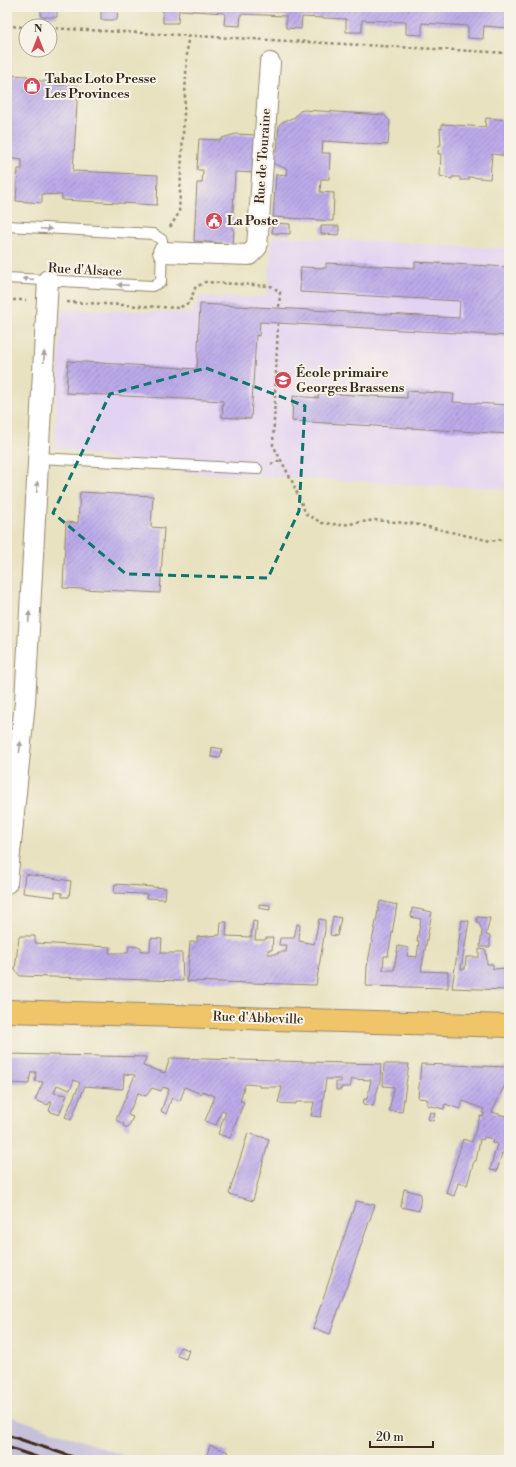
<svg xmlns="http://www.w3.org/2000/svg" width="516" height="1467" viewBox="0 0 516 1467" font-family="'Libre Bodoni',serif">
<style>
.built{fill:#e3d3f2}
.industrial{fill:#c6c0da}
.building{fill:url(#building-hatch)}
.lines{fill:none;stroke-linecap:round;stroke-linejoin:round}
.lane-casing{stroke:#92866f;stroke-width:12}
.street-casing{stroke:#92866f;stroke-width:22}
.primary-casing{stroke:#92866f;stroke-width:24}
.path{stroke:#92866f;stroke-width:2.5;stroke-dasharray:3 3;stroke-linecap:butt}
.lane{stroke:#fff;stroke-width:10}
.street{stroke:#fff;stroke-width:20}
.primary{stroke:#f0c469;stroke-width:22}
.rail{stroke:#3b2a1e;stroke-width:3}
.oneway{fill:#a79f9a}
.marked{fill:none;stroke:#0f766e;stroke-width:3;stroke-dasharray:8 5;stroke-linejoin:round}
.labels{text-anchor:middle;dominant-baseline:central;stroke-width:4;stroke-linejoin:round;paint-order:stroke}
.poi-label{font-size:13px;font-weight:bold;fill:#3b2a1e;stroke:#f7f3e8;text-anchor:start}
.street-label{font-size:13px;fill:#3b2a1e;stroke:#f7f3e8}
</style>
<defs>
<pattern id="building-hatch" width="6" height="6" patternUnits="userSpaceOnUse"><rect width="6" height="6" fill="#bcaaea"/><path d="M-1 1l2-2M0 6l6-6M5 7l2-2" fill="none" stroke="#9a8bbd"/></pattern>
</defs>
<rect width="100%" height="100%" fill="#f7f3e8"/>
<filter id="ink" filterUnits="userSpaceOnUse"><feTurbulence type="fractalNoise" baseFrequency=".025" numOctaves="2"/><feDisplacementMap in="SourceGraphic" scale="8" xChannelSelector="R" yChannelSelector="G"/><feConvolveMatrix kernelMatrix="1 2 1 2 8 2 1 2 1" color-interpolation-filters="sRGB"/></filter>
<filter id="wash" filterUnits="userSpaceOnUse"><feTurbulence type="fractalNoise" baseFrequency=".012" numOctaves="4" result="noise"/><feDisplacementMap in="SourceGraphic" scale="16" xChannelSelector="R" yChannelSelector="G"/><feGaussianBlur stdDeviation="0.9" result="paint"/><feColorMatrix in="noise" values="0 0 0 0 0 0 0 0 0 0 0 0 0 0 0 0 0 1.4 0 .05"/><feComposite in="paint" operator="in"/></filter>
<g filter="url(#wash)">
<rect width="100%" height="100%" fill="#e8e2c0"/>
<path class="built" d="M273,236L509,249V489L176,472L54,447L62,309L193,313L199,297H266Z"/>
<path class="industrial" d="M7,1415L137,1460H7Z"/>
<g id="blocks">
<path class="building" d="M41,7H57V17H41Z
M101,7H118L117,20H101Z
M133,7H509V28L484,26L483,39L468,38V26L422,23V35L406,34V22L362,20V32H346V19L302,17L301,29L286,28V16L241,14L240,26L224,25L225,13L179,10L178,23H163V10Z
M7,75L28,76V80L55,82V85L78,86L73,171L158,175L157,205L62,200V195L42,194V203L16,201L18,169H22V160L7,158Z
M304,110L384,115L390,121L388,145L323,141L322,153H330L329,179H321L320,192L334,193L333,221L273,217L276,174L286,175L287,169L272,163V151H277L279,125L282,122L295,117L300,111Z
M486,118L509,120V156L492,154L490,179L469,177V180H460V177H452V179L440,176L441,154H438L439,145H441L440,128L442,129V124L485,127Z
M236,134L257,135L255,173L235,172L232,229H234L233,244L194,241L197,183H202L203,170H197L199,139L222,140V138Z
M273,223L290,224V234L272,233Z
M321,226H339V235L321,234Z
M415,262L509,267V336L260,322L259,336L256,335L251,419L222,417L223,401L66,393L68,361L197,369L200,304L459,318L460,301L300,292L301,267L326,268V263L415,268Z
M407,391L454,394L453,402L509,405V434L292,421L293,396L318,398L319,393L407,398Z
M80,492L153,496L151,527L164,528L160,593L63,588L66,522L78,523Z
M212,747L222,749L220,758L211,757Z
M25,874L71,881L69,897H62V893L55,892V897L23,893Z
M115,884L166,888L165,899L146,898L147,894L114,893Z
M380,901L397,905L388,956H384L383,970H394L398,946L408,948L407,956L417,957L419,941H417L421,919L411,917L412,908L432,912L421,971L448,972V988L366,986L367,967Z
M259,904L270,905V910L259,908Z
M333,916L341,918L337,936L330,935Z
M477,917L490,918L486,935L490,936V947H480L482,931L479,923L477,922Z
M319,919L325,920V930L316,985L187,981L190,942H197V937L220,935L221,922H227L226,936L251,937L253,921L257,922L255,940H265L266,938H273L272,950H268V954H278V952H286L287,945H279L280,938H294L297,924L300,925L299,941L314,944Z
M462,920L469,921L461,969H465L466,957H479V949L486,950L487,964H493V969L508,968L507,990L452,988Z
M19,936H35V943L110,947L109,953H128L129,946L141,947V951H150L151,938L162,939L161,953H182L183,981L20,976L15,970Z
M7,1054L146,1057L143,1066L165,1073L170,1058L381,1064L380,1081L373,1106L363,1104L364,1099H367L371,1080L352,1079L350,1087H341V1090H336V1082H341V1079H326L321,1117L311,1116L314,1102H296V1104L278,1103L282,1087H259V1085L245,1084L240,1101L244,1102L230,1138L218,1134L226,1112L222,1110L216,1125L205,1121L215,1096L202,1091L201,1094L185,1087L180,1101L172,1097L166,1114L161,1111L169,1089L163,1087L161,1091L152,1088L146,1096L138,1093L128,1115L133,1117L128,1128L123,1126L124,1124L116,1120L135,1075L124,1074L123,1089L85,1086L71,1120L65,1117L80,1083L74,1080L70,1090L57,1085L54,1093L67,1095L59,1115L49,1111L52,1102H50L48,1105L35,1100L43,1082L35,1081L36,1072H31L29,1084L12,1083L11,1086L7,1085L11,1070H7Z
M384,1064H409L402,1112L389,1111L394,1087L383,1086Z
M421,1064L509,1067L508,1086L505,1085L492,1112L509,1117V1155L502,1153L497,1171L490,1170L497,1144L492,1143L493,1139L484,1137L483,1140L480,1139L476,1161H474L467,1185L458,1183L454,1196L446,1193L463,1139L472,1142L480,1116L483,1117L484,1113H482L484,1109L463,1101L460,1109L445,1104L444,1109L427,1105V1099L418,1098Z
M430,1112L435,1113L433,1121L428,1119Z
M248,1133L269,1139L253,1201L229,1194Z
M404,1189L421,1194L419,1211L401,1207Z
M356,1201L375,1205L330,1334L313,1328Z
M180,1347L189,1350L186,1359L177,1356Z
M210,1445L228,1452L225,1460L206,1458Z"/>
</g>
</g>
<g filter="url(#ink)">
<use href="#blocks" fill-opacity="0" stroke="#92866f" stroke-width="1"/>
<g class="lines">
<defs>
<path id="lane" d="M7,226L153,234L162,240L161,282L152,286L7,278
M38,458L257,469"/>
<path id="street" d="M163,252L249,255L257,247L270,63
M7,883L25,702L48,280"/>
<path id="primary" d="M7,1011L509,1026"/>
</defs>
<use href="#lane" class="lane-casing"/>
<use href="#street" class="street-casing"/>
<use href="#primary" class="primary-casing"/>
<path class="path" d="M7,26L26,27
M50,28L509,53
M170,227L179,213L188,36
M7,300H26
M67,302L179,308L190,302L195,288L205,282L271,286L280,292L279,308
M278,323L273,445L292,481L306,514L322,523L342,525L375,520L415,524L491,541L509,538
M271,464L281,460"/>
<use href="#lane" class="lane"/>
<use href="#street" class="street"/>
<use href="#primary" class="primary"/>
<path class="rail" d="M7,1435L82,1460
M7,1447L45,1460"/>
</g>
<defs><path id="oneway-solid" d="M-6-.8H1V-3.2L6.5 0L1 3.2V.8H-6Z"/></defs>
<g class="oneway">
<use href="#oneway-solid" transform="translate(46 229) rotate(3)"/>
<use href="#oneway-solid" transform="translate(28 279) rotate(-176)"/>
<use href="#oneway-solid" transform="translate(123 285) rotate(-177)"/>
<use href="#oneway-solid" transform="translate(44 357) rotate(-87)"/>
<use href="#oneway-solid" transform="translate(37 487) rotate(-87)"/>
<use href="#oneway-solid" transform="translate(29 617) rotate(-87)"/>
<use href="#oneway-solid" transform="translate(20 747) rotate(-84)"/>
</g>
</g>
<path class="marked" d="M206,368L305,406L299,511L268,578L126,574L53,513L110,394Z"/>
<defs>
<symbol id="shop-disc" viewBox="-11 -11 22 22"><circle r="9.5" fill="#d1495b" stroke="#f7f3e8"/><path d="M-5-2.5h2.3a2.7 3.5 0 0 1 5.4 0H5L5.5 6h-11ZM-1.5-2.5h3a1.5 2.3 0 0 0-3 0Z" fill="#fff"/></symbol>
<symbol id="civic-disc" viewBox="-11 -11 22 22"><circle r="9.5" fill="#d1495b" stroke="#f7f3e8"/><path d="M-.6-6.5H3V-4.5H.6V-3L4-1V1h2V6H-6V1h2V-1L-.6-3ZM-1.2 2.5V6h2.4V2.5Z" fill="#fff"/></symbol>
<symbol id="school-disc" viewBox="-11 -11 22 22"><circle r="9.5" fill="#d1495b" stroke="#f7f3e8"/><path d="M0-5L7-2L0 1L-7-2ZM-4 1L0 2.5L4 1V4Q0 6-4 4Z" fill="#fff"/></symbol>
</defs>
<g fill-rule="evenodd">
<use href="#shop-disc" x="22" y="76" width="20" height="20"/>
<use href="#civic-disc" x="204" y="211" width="20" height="20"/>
<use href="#school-disc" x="273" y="370" width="20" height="20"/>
</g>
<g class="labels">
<g class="poi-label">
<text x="45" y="79">Tabac Loto Presse<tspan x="45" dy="15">Les Provinces</tspan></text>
<text x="227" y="221">La Poste</text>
<text x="296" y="373">École primaire<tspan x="296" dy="15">Georges Brassens</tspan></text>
</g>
<g class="street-label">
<text transform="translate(263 156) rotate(-86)">Rue de Touraine</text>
<text transform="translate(85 270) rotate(3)">Rue d'Alsace</text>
<text transform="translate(258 1018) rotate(2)">Rue d'Abbeville</text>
</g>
</g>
<rect width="516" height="1467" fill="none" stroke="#f7f3e8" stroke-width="24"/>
<g transform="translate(38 38)"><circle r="19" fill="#f7f3e8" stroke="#aca397"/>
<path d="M0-3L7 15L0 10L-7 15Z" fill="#d1495b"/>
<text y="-6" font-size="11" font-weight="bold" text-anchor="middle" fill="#3b2a1e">N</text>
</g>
<path d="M370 1441v6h63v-6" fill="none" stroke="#3b2a1e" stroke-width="2"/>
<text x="376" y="1441" font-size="12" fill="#3b2a1e" stroke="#f7f3e8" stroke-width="3" paint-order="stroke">20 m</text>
</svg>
